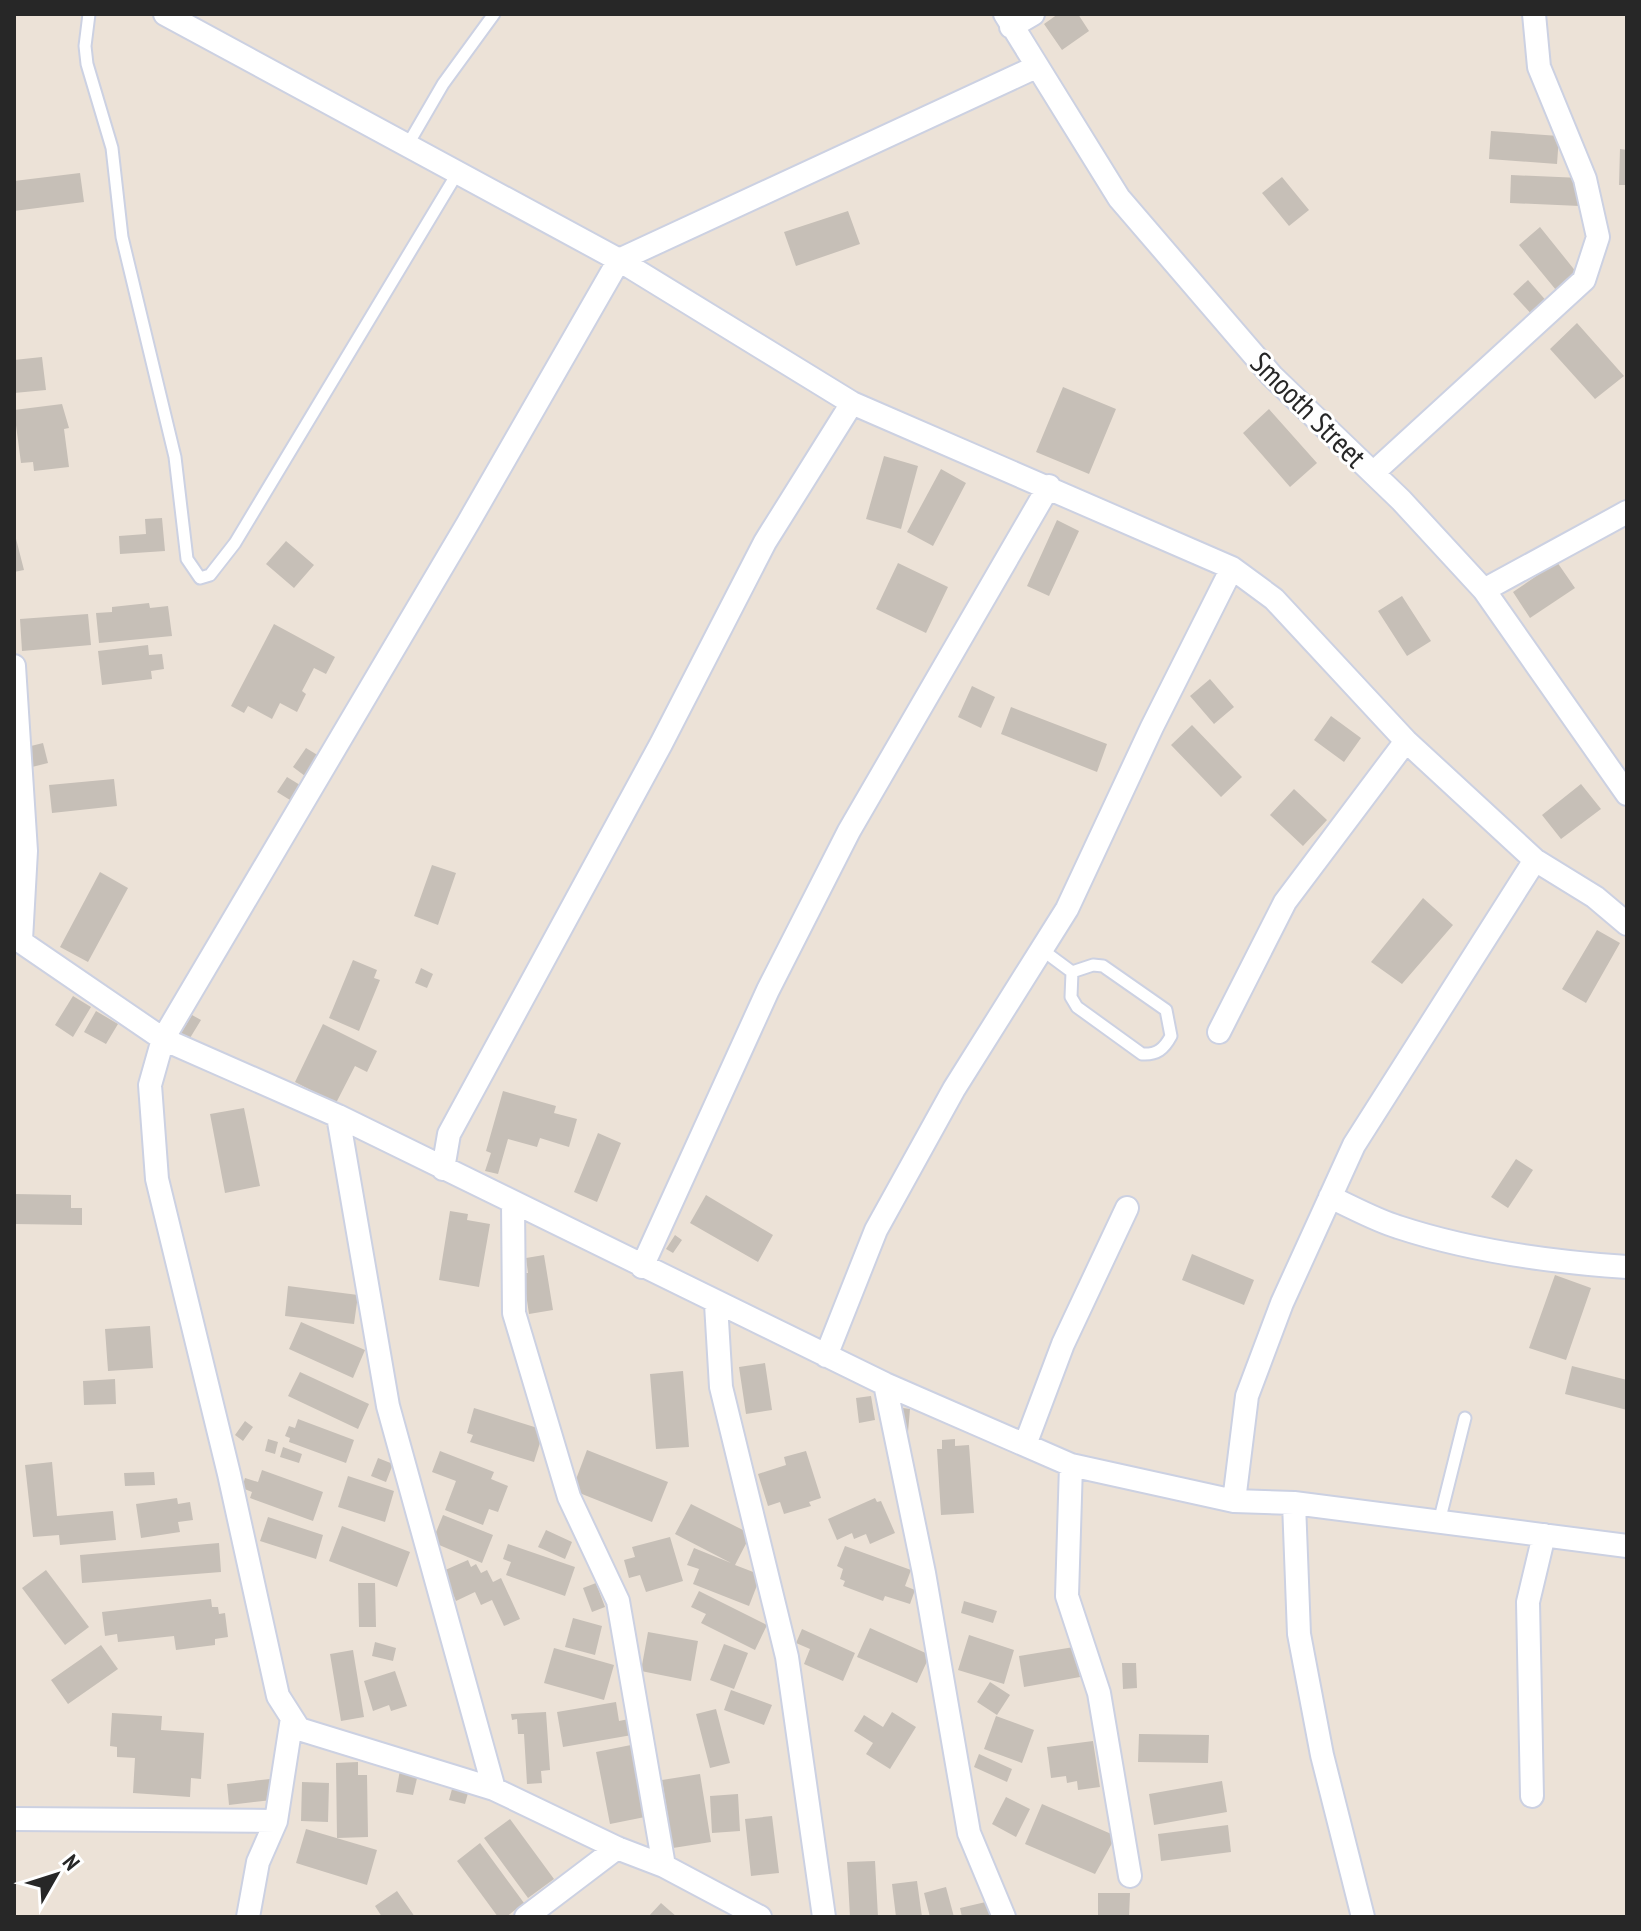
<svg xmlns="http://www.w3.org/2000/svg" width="1641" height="1931" viewBox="0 0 1641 1931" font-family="'PT Sans Narrow',sans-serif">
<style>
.building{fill:#c6bfb7}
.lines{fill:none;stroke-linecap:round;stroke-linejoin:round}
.service-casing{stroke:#ccd1e2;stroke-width:15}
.minor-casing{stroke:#ccd1e2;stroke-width:26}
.service{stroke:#fff;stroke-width:11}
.minor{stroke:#fff;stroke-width:22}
.labels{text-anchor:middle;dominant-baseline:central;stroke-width:6;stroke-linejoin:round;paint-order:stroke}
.street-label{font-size:30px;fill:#272727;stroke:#fff}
</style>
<rect width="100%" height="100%" fill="#ece2d7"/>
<path class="building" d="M1058,14H1078L1089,31L1062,50L1044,24Z
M1491,131L1559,136L1557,164L1489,159Z
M1620,149L1627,150V185H1619Z
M80,173L84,202L14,211V181Z
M1511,175L1581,178L1580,206L1510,203Z
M1282,177L1309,210L1289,226L1262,193Z
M848,211L860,244L796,266L784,232Z
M1540,227L1577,273L1556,290L1519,245Z
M1528,280L1549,304L1534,317L1513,294Z
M1577,323L1624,376L1595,399L1550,349Z
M42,357L46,390L14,393V360Z
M1063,387L1116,409L1089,474L1036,452Z
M62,404L69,428L64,429L69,467L34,471L33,462L21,463L14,410Z
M1269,409L1317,463L1290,487L1243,433Z
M884,456L918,466L901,529L866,519Z
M941,469L966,483L933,546L907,532Z
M162,518L165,551L120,554L119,536L146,534L145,519Z
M1057,520L1079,531L1049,596L1027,586Z
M14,531L24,570L14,572Z
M286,541L314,565L294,588L266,564Z
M1557,562L1575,588L1530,618L1513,592Z
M898,563L948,587L926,633L876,609Z
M1402,596L1431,641L1407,656L1378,611Z
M149,603L150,608L168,606L172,636L99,643L96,613L112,612V607Z
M88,614L91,645L22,651L20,619Z
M274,624L335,657L326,674L314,668L302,691L306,694L297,712L280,703L272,719L248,706L244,713L231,706Z
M148,645L149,655L162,654L164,669L151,671L152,679L102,685L98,651Z
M1210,679L1234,707L1214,724L1190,696Z
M972,686L995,697L981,728L958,717Z
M1011,707L1107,744L1097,772L1001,734Z
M1331,716L1361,738L1344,762L1314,740Z
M1192,725L1242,777L1221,797L1171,745Z
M43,743L48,763L32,767L27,747Z
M306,748L319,756L305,776L293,767Z
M287,777L300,785L290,800L277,792Z
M114,779L117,806L52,813L49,785Z
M1581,784L1601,809L1561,839L1542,815Z
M1294,789L1327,820L1303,846L1270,815Z
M432,865L456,873L438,925L414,916Z
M100,872L128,888L88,962L60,947Z
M1423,898L1453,925L1402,984L1371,962Z
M1597,930L1620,943L1586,1003L1562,989Z
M353,960L377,970L374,978L380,980L359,1031L329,1018Z
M421,968L433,974L427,988L415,983Z
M73,996L91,1007L73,1037L55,1025Z
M96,1011L118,1024L106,1044L84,1032Z
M192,1015L201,1020L190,1038L181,1033Z
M323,1024L377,1051L367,1072L355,1066L336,1103L295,1082Z
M503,1091L556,1106L554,1113L577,1119L569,1147L540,1138L537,1147L508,1139L498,1174L485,1171L491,1153L486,1151Z
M244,1108L260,1186L225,1193L210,1114Z
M598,1133L621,1143L597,1202L574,1192Z
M1516,1159L1533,1170L1508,1208L1491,1197Z
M14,1194L71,1195V1208H82V1225L14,1224Z
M706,1195L773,1235L758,1262L690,1223Z
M450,1211L468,1214L467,1220L490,1224L479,1287L439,1280Z
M675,1235L682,1240L673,1253L666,1249Z
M1192,1254L1254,1280L1244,1305L1182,1280Z
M544,1255L553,1310L529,1314L523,1273H528L526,1258Z
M1555,1275L1591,1288L1566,1360L1529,1348Z
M288,1286L358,1295L354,1324L285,1316Z
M301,1322L365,1350L353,1378L289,1349Z
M150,1326L153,1368L108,1371L105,1329Z
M765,1363L772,1410L746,1414L739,1367Z
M1572,1366L1627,1380V1410L1565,1394Z
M683,1371L689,1447L656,1449L650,1374Z
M300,1372L369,1404L358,1429L288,1396Z
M115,1379L116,1404L84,1405L83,1381Z
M871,1396L875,1420L859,1423L856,1398Z
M896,1407L910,1409L908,1432L894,1431Z
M474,1408L544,1430L534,1462L470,1442L473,1435L467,1433Z
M298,1419L354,1440L346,1463L289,1442L290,1438L285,1436L289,1426L295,1428Z
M245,1421L253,1427L243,1441L235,1435Z
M268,1439L278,1442L275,1454L265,1451Z
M955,1439V1446L969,1445L974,1513L941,1515L937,1449H942V1440Z
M283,1447L302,1454L299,1463L280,1457Z
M587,1450L668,1482L652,1522L572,1490Z
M440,1451L494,1472L491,1479L508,1486L498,1512L489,1509L483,1525L445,1510L456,1481L432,1472Z
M806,1451L821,1498L809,1502L811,1506L784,1514L780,1502L768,1506L758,1474L786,1465L784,1457Z
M378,1458L393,1464L386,1482L371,1476Z
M52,1462L57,1516L113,1511L116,1540L60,1545L59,1535L33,1537L25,1465Z
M262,1470L323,1492L313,1521L250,1498L252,1492L242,1488L245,1478L258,1482Z
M154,1472L155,1485L125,1486L124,1473Z
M348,1476L394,1491L385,1522L338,1507Z
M177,1498L178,1504L190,1502L193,1520L178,1522L180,1532L141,1538L136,1504Z
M875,1498L877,1502L881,1501L895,1533L870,1544L866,1534L854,1539L852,1533L837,1540L828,1519Z
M691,1504L751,1534L735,1565L761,1575L749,1606L693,1584L699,1569L687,1565L694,1548L731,1563L675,1534Z
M443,1515L493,1535L482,1563L432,1542Z
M268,1517L323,1535L316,1559L260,1541Z
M342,1526L410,1552L397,1587L329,1561Z
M546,1530L572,1542L565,1559L538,1547Z
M670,1537L683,1581L646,1592L640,1575L629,1578L624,1560L635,1557L632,1547Z
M219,1543L221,1572L82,1583L80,1555Z
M508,1544L575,1567L565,1596L506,1575L511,1562L503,1559Z
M845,1546L911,1570L905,1586L915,1590L910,1604L885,1596L883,1601L843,1586L845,1581L840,1579L843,1569L837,1566Z
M468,1560L471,1567L476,1564L481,1573L487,1570L493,1582L501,1578L520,1619L504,1626L492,1600L481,1605L475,1592L456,1601L443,1571Z
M46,1570L89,1627L65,1645L22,1588Z
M358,1583H375L376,1627H359Z
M596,1583L605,1607L592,1612L583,1588Z
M699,1591L767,1625L755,1650L701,1623L706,1614L691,1607Z
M211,1599L212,1607H218L219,1614L225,1613L228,1637L215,1639V1645L176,1650L174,1636L118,1642L117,1634L105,1636L102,1612Z
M964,1601L997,1611L993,1623L961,1613Z
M573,1618L602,1626L595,1655L565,1647Z
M870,1628L930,1655L917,1683L857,1657Z
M802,1629L855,1653L843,1681L804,1664L810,1649L796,1643Z
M648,1632L698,1641L691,1681L641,1671Z
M969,1635L1014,1650L1004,1684L958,1670Z
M375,1642L396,1648L393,1661L372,1656Z
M724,1644L748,1653L734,1689L710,1680Z
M101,1645L118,1669L68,1704L51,1680Z
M1074,1647L1080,1677L1024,1687L1019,1656Z
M554,1648L614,1665L604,1700L544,1683Z
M353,1650L364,1717L341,1721L330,1654Z
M1122,1663H1136L1137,1688L1123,1689Z
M395,1671L407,1706L391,1711L389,1705L373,1711L364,1681Z
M990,1682L1010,1695L997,1715L977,1702Z
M731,1690L772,1705L764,1725L724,1710Z
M616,1702L619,1721L629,1719L632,1735L563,1747L557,1712Z
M716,1709L730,1763L710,1768L696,1714Z
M546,1712L550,1770L541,1771L542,1783L527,1784L524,1734H518L517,1719L512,1720L511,1714Z
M892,1712L916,1727L890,1769L866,1754L873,1743L854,1731L864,1715L883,1727Z
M112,1713L162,1716L161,1730L204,1733L201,1779L191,1778L190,1797L133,1793L135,1758L117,1757V1747L110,1746Z
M996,1716L1034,1730L1022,1763L984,1749Z
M1139,1734L1209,1735L1208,1763L1138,1762Z
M1093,1741L1100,1787L1078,1790L1077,1781L1067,1783L1066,1776L1051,1778L1047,1747Z
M631,1745L645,1817L610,1824L596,1752Z
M979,1754L1012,1769L1007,1782L974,1767Z
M358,1762V1775H367L368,1837L337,1838L336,1763Z
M400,1770L418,1774L413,1795L396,1792Z
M700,1774L711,1842L673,1848L662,1780Z
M270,1779L272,1800L229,1805L227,1784Z
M1222,1781L1227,1812L1154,1825L1149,1794Z
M302,1782L329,1783L328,1822L301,1821Z
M452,1789L468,1793L465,1804L449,1800Z
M738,1794L740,1831L712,1833L710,1796Z
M1006,1797L1030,1809L1016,1837L992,1824Z
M1042,1804L1116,1836L1095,1874L1025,1844Z
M772,1816L779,1873L751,1876L745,1819Z
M510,1819L554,1879L528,1898L484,1838Z
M1228,1825L1231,1852L1161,1861L1158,1834Z
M306,1829L377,1850L367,1885L296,1863Z
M480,1843L524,1903L506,1917H498L457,1861Z
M875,1861L878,1917H850L847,1862Z
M917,1881L922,1917H896L892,1884Z
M946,1887L954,1917H930L924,1893Z
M397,1891L415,1917H382L375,1906Z
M1098,1893H1130L1129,1917H1098Z
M990,1901L994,1917H962L960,1908Z
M661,1903L677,1917H648Z"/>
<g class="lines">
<defs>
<path id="service" d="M89,14L85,46L87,64L112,148L122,237L175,457L187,559L200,578L210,575L235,543L458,172
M407,146L443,84L494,14
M1041,949L1072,972L1093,965L1103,966L1166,1010L1171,1036C1164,1049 1157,1055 1142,1054L1077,1007L1071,997L1072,972
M1439,1522L1465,1418"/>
<path id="minor" d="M165,14L619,260L852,403L1232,568L1274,599L1406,741L1535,860L1595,897L1627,924
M1005,14L1119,198L1272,376L1401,500L1484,590L1627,794
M1011,27L1033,14
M1373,473L1584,280L1598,237L1585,179L1539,67L1534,14
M1484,590L1627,512
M14,666L26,851L21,940
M14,937L163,1039L338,1116L885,1384L1071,1465L1234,1501L1294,1503L1627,1546
M1219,1032L1285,902L1406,741
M338,1116L388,1406L494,1789
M443,1169L449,1134L661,744L765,542L852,403
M1330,1197C1352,1207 1375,1220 1398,1227C1471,1251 1550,1262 1627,1267
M513,1203L514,1313L569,1497L618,1601L664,1866
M642,1267L768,990L849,831L1049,486
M716,1304L721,1387L787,1657L824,1917
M826,1356L876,1230L954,1089L1067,909L1152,727L1232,568
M885,1384L924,1573L969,1833L1004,1917
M1025,1445L1063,1344L1127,1208
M1071,1465L1067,1596L1099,1693L1130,1876
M1234,1501L1247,1396L1282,1303L1354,1145L1535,860
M1294,1503L1299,1634L1322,1755L1363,1917
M1532,1796L1528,1602L1544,1535
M14,1819L276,1821
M248,1917L258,1862L276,1821L292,1718
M526,1917L617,1848
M760,1917L664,1866L617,1848L494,1789L299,1729L278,1696L229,1474L157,1179L150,1085L163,1039L468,523L619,260L1036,67"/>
</defs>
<use href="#service" class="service-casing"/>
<use href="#minor" class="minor-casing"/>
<use href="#service" class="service"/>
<use href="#minor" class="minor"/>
</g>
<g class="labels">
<g class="street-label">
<text transform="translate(1309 409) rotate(45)">Smooth Street</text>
</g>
</g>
<rect width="1641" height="1931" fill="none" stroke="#272727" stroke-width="32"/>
<g transform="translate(56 1875) rotate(51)" stroke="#ffffff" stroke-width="6" paint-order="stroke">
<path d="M0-6L14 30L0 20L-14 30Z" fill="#272727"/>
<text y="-12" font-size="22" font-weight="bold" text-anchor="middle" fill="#272727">N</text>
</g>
</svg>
